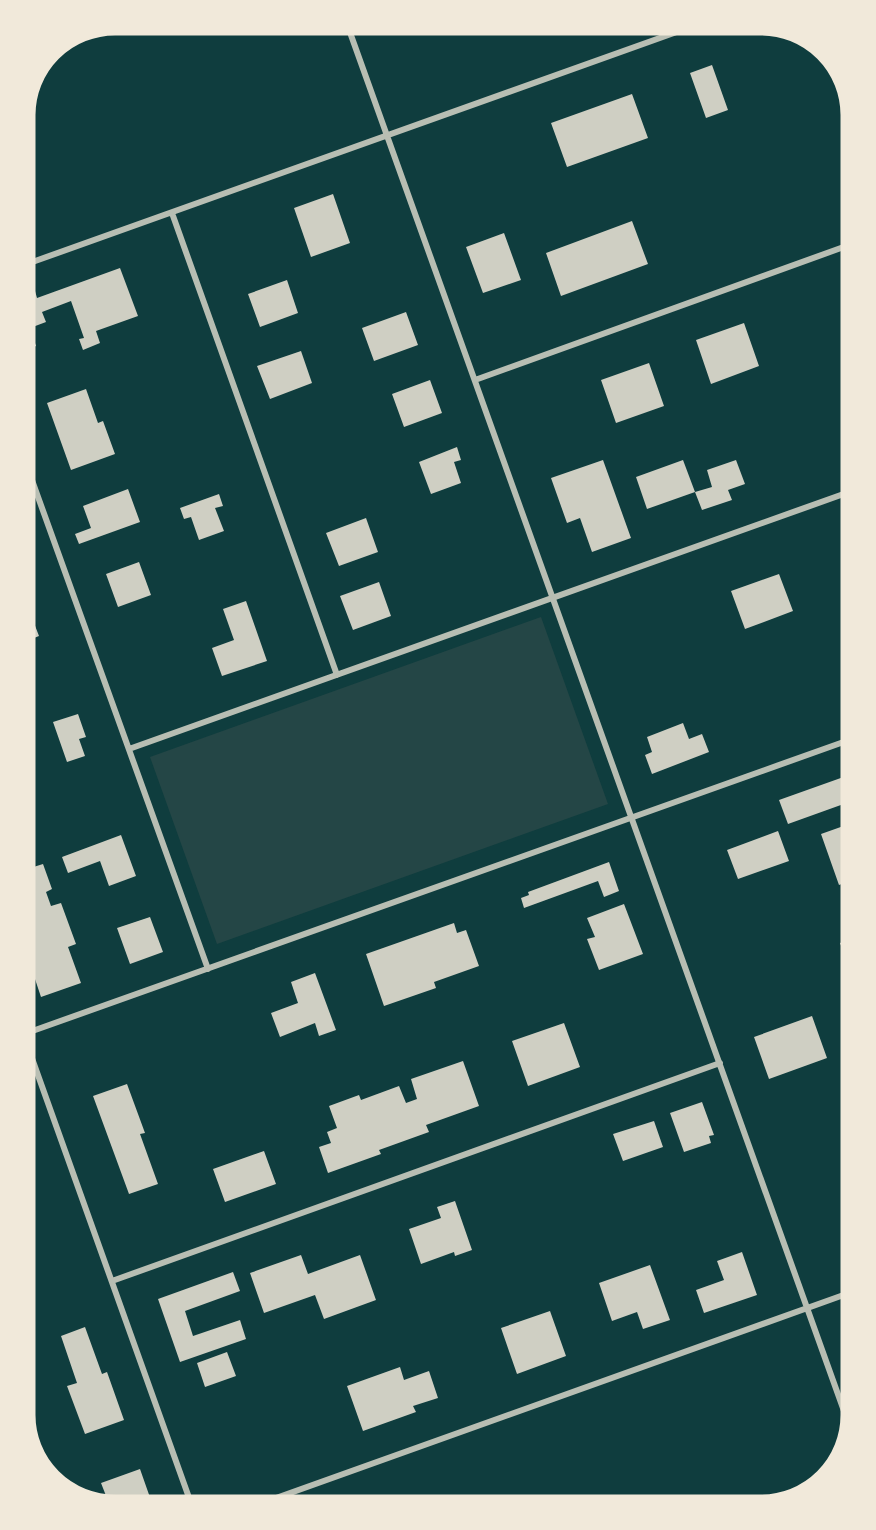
<svg xmlns="http://www.w3.org/2000/svg" width="876" height="1530" viewBox="0 0 876 1530" font-family="'Fira Sans Condensed',sans-serif">
<style>
.green{fill:#244646}
.building{fill:#cfcfc3}
.lines{fill:none;stroke-linecap:round;stroke-linejoin:round}
.minor{stroke:#b8beb3;stroke-width:6}
.rim{fill:none;stroke:#f1e9da;stroke-width:3}
</style>
<rect width="100%" height="100%" fill="#0f3d3e"/>
<path class="green" d="M541,617L608,804L217,944L150,757Z"/>
<path class="building" d="M712,65L728,110L706,118L690,73Z
M632,94L648,138L567,167L551,123Z
M333,194L350,243L311,257L294,208Z
M632,221L648,264L561,296L546,253Z
M504,233L521,280L483,293L466,247Z
M120,268L138,316L96,331L100,343L83,350L79,339L84,338L71,301L42,312L46,322L30,328L36,346L24,351V295L35,291L37,298Z
M287,280L298,313L260,327L248,294Z
M406,312L418,345L374,361L362,328Z
M744,323L759,366L711,384L696,340Z
M301,351L312,383L270,399L257,366Z
M649,363L664,406L616,423L601,380Z
M430,380L442,413L404,427L392,394Z
M86,389L98,423L103,421L115,454L71,470L47,403Z
M457,447L461,460L454,462L461,483L431,494L419,462Z
M603,460L631,538L592,552L580,518L567,523L551,478Z
M683,460L695,492L647,509L636,477Z
M736,460L745,484L728,490L732,500L702,510L695,492L712,487L707,470Z
M128,489L140,522L79,544L75,534L91,528L83,506Z
M219,494L223,506L215,508L224,531L199,540L191,517L184,519L180,508Z
M366,518L378,552L339,566L326,533Z
M139,562L151,595L118,607L106,574Z
M29,566L35,582L24,586V568Z
M779,574L793,611L745,629L731,591Z
M379,582L391,616L353,630L340,596Z
M24,597L39,636L24,642Z
M246,601L267,661L222,676L212,648L234,640L223,609Z
M78,714L86,737L79,739L85,756L67,762L53,722Z
M683,723L689,739L702,734L709,752L652,774L645,755L652,752L647,737Z
M852,774V801L788,824L779,800Z
M852,823V880L839,885L821,834Z
M778,831L789,861L738,879L727,850Z
M121,835L136,876L109,886L100,861L68,873L62,857Z
M609,862L619,891L604,897L598,881L524,908L521,898L529,895L528,892Z
M43,864L52,889L46,892L51,906L61,903L76,944L68,947L81,983L41,997L29,961L33,960L24,933V870Z
M624,904L643,954L599,970L587,939L595,937L587,918Z
M150,917L163,952L130,964L117,928Z
M454,923L457,933L466,930L479,966L434,982L436,988L384,1006L366,954Z
M852,939V967L849,968L840,943Z
M315,973L336,1030L319,1036L315,1023L280,1037L271,1013L298,1003L291,982Z
M812,1016L827,1058L769,1079L754,1037Z
M564,1023L580,1067L528,1086L512,1041Z
M463,1061L479,1106L426,1125L429,1132L379,1150L381,1154L328,1173L319,1147L331,1143L327,1132L337,1128L329,1106L359,1095L361,1100L399,1086L406,1103L417,1099L411,1079Z
M127,1084L145,1133L140,1134L158,1184L129,1194L93,1096Z
M702,1102L714,1135L709,1136L711,1143L684,1152L670,1113Z
M654,1121L663,1147L623,1161L613,1134Z
M264,1151L276,1184L225,1202L213,1169Z
M455,1201L472,1250L455,1256L454,1252L421,1264L409,1229L441,1218L437,1207Z
M742,1252L757,1295L704,1313L696,1290L724,1280L717,1261Z
M301,1255L308,1274L360,1255L376,1300L324,1319L315,1295L264,1313L250,1273Z
M650,1265L670,1320L643,1329L637,1312L612,1321L599,1283Z
M233,1272L240,1291L185,1311L193,1336L240,1320L246,1339L180,1362L158,1299Z
M550,1311L566,1356L517,1374L501,1328Z
M85,1327L102,1374L107,1372L124,1420L85,1434L67,1386L77,1383L61,1336Z
M227,1352L236,1376L205,1387L197,1363Z
M400,1367L404,1380L429,1371L438,1398L413,1406L416,1412L363,1431L347,1386Z
M29,1430L37,1451L33,1453L28,1431Z
M140,1469L153,1506H110L101,1483Z"/>
<g class="lines">
<path class="minor" d="M347,24L849,1425
M172,213L337,675
M24,265L699,24
M475,380L852,244
M24,458L208,969
M129,749L852,491
M24,1034L852,739
M24,1036L192,1506
M112,1281L720,1063
M254,1506L852,1292"/>
</g>
<path d="M0 0H876V1530H0ZM115 34H761A81 81 0 0 1 842 115V1415A81 81 0 0 1 761 1496H115A81 81 0 0 1 34 1415V115A81 81 0 0 1 115 34Z" fill="#f1e9da" fill-rule="evenodd"/>
<path class="rim" d="M115 34H761A81 81 0 0 1 842 115V1415A81 81 0 0 1 761 1496H115A81 81 0 0 1 34 1415V115A81 81 0 0 1 115 34Z"/>
</svg>
